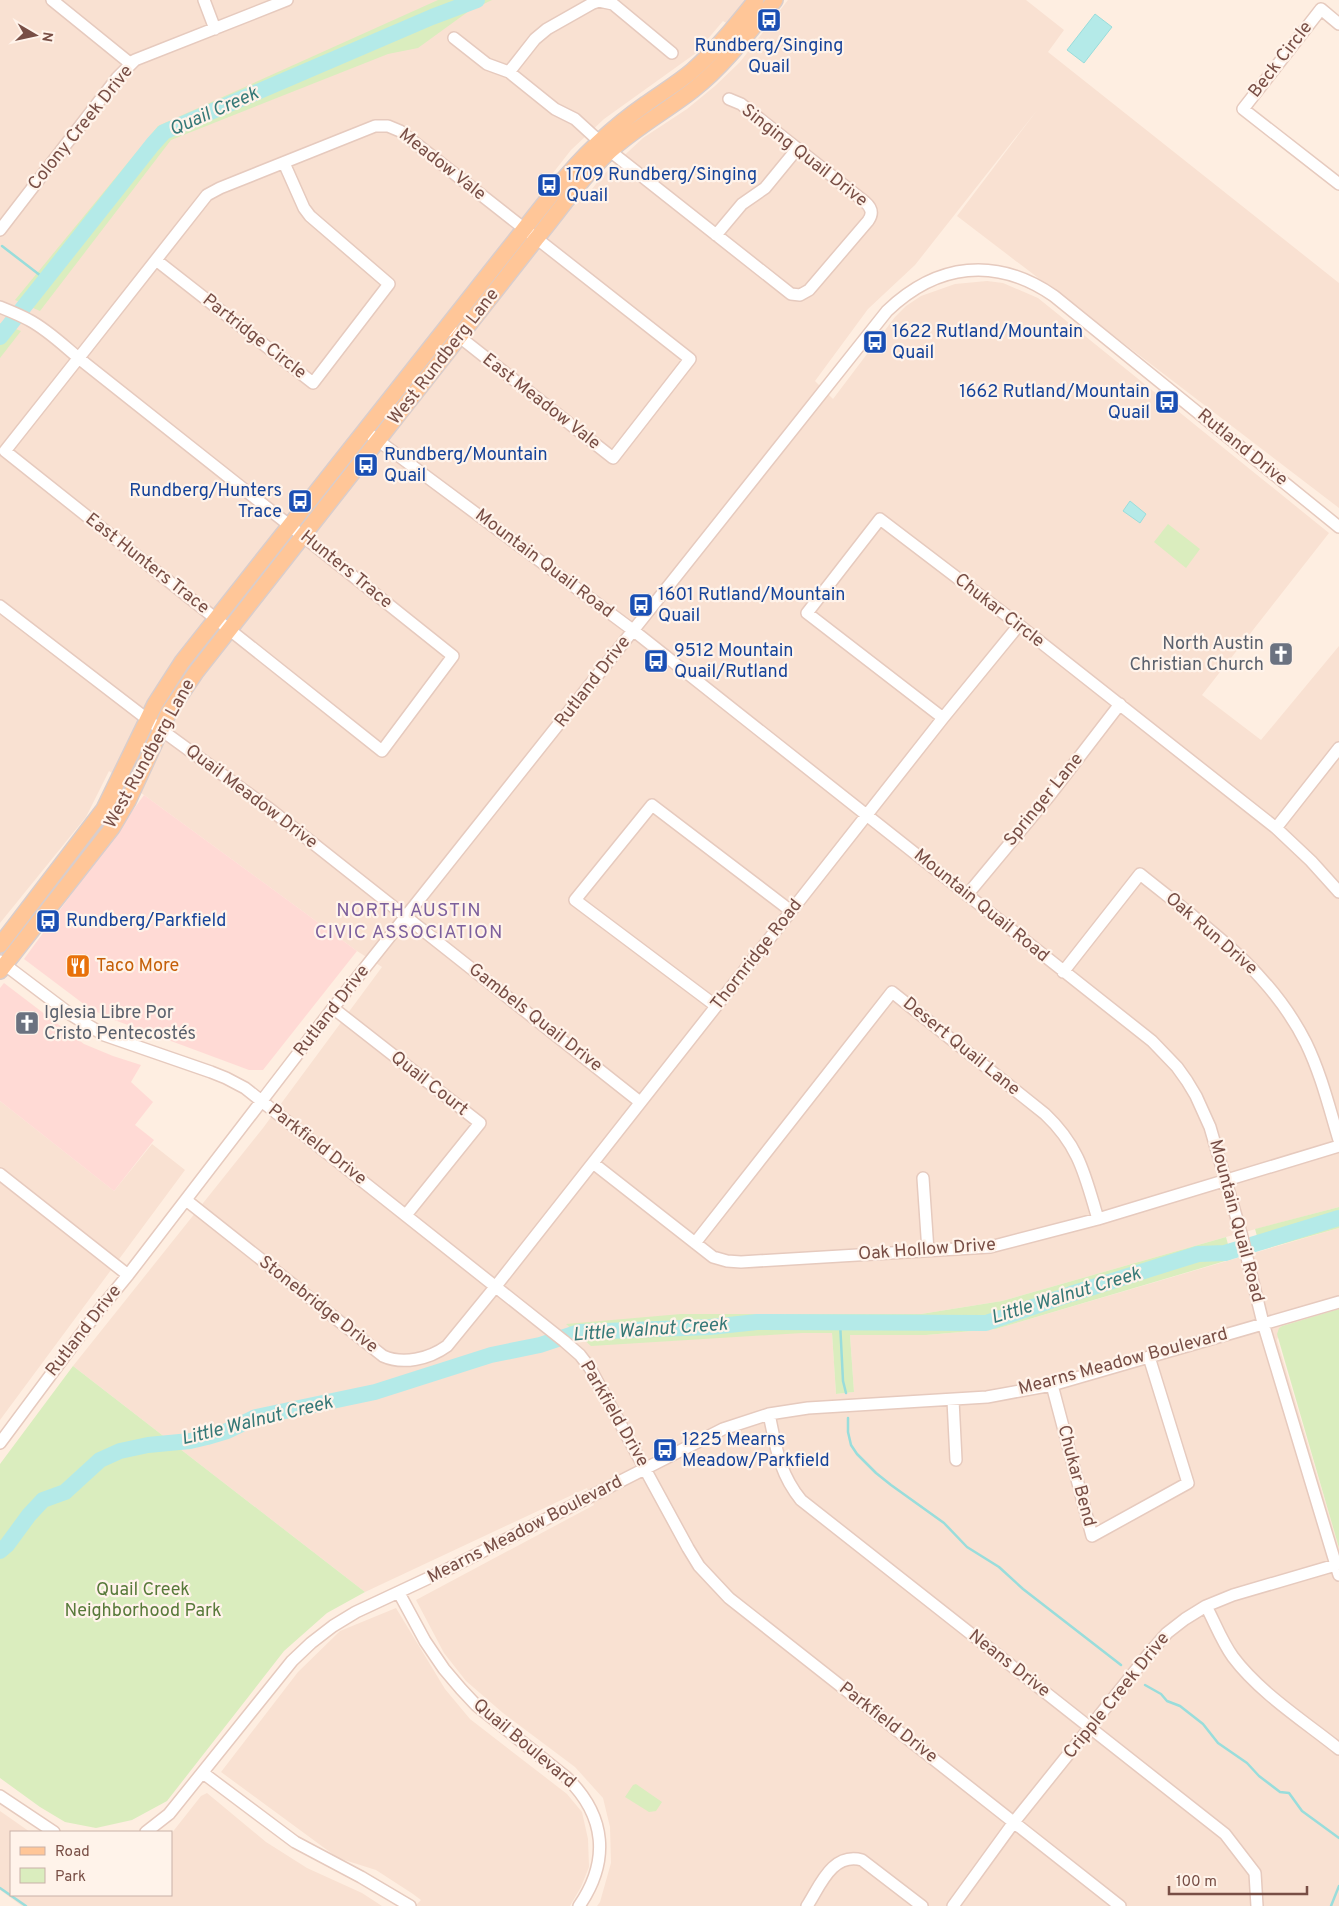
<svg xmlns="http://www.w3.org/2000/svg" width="1339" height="1906" viewBox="0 0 1339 1906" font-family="Overpass,sans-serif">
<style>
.residential{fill:#f9e1d2}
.commercial{fill:#ffdad5}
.green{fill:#daedbe}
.water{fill:#b4eae8;stroke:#99dddb}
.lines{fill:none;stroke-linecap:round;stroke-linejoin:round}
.stream{stroke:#99dddb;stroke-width:2.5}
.river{stroke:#b4eae8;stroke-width:16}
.minor-casing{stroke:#e6cabe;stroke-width:14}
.major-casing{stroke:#d9cdcb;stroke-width:18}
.minor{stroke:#fff;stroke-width:11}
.major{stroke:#ffc698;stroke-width:15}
.labels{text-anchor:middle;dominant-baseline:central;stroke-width:4.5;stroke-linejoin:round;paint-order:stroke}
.transit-label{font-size:18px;fill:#164399;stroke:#fff3ea;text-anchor:start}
.street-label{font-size:18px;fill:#784e45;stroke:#fff3ea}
.worship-label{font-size:18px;fill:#5b616d;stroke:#fff3ea;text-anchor:end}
.food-label{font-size:18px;fill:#c56008;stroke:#fff3ea;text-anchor:start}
.park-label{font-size:18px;fill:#587a3a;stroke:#fff3ea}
.water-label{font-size:19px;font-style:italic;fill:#357877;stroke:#fff3ea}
.neighbourhood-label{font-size:19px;letter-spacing:1px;fill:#7d609d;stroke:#fff3ea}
</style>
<rect width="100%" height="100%" fill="#feeee1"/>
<path class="residential" d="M0,0H746L728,24L723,21L696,53L604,119L571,150L553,173L583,201L602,176L643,138L687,109L715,86L740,62L788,0H1026L1064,30L1048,52L1339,283V508L957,216L1038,109L915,265L868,309L815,381L833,399L895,317L906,306L921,296L955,284L987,281L1003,283L1038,298L1329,533L1202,695L1261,740L1339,646V1207L1226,1237L1002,1301L921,1314H681L802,1333H832L836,1394L854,1392L850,1335H926L996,1329L1339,1228V1309L1282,1326L1277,1340L1339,1548V1906H597L600,1902L611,1863L610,1827L603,1798L575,1767L503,1713L466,1681L444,1653L416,1600L594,1505L587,1488L365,1592L73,1366L263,1128L382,967L357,951L144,795L109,771L86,817L0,923Z
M0,1101L114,1191L152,1144L185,1170L0,1420Z
M396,1608L445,1689L470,1719L567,1794L582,1812L588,1839L589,1867L581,1887L570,1906H415L421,1900L413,1894L376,1870L338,1858L221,1772L298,1672L340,1631Z
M207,1793L266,1842L307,1868L362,1893L382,1906H22L0,1890V1811L30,1832H11V1895H171V1834L201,1796Z"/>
<path class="commercial" d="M144,795L357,951L263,1070H249L109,1018L89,1008L24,959Z
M4,983L84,1044L113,1056L141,1065L131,1082L153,1102L135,1125L154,1140L114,1191L0,1101V988Z"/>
<path class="green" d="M438,0H492L469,11L418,48L388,54L171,140L40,311L15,300L158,126Z
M0,323L21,331L0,358Z
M1168,524L1200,549L1186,568L1154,542Z
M1339,1207V1228L1261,1250L1255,1229Z
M1226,1237L1232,1259L996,1329L926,1335H850L854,1392L836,1394L832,1333H802L591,1346L566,1324L681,1314H921L1002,1301Z
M1339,1309V1548L1277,1334L1279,1328L1282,1326Z
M73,1366L365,1592L327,1613L284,1651L167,1801L132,1820L96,1828L65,1822L40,1807L0,1778V1464Z
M636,1784L662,1802L656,1811L649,1812L625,1797L633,1785Z"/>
<path class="water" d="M1095,14L1112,27L1084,63L1067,50Z
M1130,501L1146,514L1140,523L1123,511Z"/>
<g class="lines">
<path class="stream" d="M2,246L41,276L43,283
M840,1322L843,1381L846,1393
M848,1418V1432L851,1445L857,1454L876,1473L891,1485L944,1523L967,1547L999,1567L1023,1589L1121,1665
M1145,1685L1161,1694L1167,1701L1180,1706L1203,1724L1218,1743L1247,1763L1259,1776L1280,1792L1289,1793L1302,1811L1339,1838
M0,1888L26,1906
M1331,1906L1339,1886"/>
<path class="river" d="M0,337L153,144L164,132L432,17L477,0
M0,1551L7,1545L29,1515L43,1500L65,1492L100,1460L120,1451L148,1445L190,1441L207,1437L227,1431L256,1417L375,1392L491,1355L540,1345L579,1332L710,1327L757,1322L986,1323L1071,1294L1198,1254L1225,1253L1339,1218"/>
<defs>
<path id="minor" d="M52,0L131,64
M204,0L215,29
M1339,24L1321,9L1243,109L1339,184
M454,38L487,64L509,72L555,109L575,119L610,151L791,294L800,295L809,290L868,221C873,214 872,208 865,202L741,104L729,99
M509,72L535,39L547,29L593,3L599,1L613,4L672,53
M0,230L117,78L135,60L287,0
M716,235L742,204L765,188L797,149
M156,260L313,383L389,284L310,216L304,208L284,163
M0,307C10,311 20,315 29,320C50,331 68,350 86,364L289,525L309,541L453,656L382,751L5,451L73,365L85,350L207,195L220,188L375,126H388L400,131L690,359L613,458L447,327
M372,436L634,631L1152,1041L1177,1067L1187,1081L1196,1096L1210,1127L1241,1233L1263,1323L1339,1575
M0,606L160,729L271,810L640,1102
M943,718L807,613L880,519L1019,625L1276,828L1311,861L1339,892
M1276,828L1339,748
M967,895L1050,795L1120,704
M0,961L70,1014L104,1035L211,1072L226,1078L245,1088L564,1341L580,1355L590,1368L688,1548L699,1566L729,1598L1120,1906
M1063,972L1140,874C1202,924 1269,969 1306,1043C1321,1074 1329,1107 1339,1140
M716,1006L575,900L652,805L791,911
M333,1008L480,1123L406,1215
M593,1163L713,1257L727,1261L741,1262L990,1247L1098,1219L1339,1146
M0,1174L128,1275
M923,1178L928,1251
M186,1200L383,1356C403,1365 429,1359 447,1346L496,1286L943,718L1019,625
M695,1243L892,992L1045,1114C1080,1147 1085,1176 1098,1219
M1052,1385L1092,1536L1188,1483L1149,1357
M953,1400L956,1460
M769,1414C776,1447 779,1473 801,1500L1225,1834L1255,1873L1257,1906
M0,1443L96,1314L128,1275L333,1008L887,311C937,263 996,256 1054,296L1339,527
M399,1593L425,1641L444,1669L461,1689L476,1705L567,1778C606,1816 610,1861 579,1906
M1206,1606C1215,1623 1222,1642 1233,1657C1260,1693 1304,1721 1339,1749
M203,1773L295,1842L361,1877L410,1906
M0,1796L54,1832
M146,1832L169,1814L292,1661L311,1643L333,1626L356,1612L450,1568L723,1429L769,1414L808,1408L987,1397L1052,1385L1339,1302
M807,1906C820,1886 832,1852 862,1860L922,1906
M953,1906L1014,1822L1152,1650L1167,1633L1185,1619L1206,1606L1233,1595L1339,1564"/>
<path id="major" d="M0,945L104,809L155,704L182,662L555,190C582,156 610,129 646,104C661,93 678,83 692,71C716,50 736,25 756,0
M0,971L112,828L128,801L169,712L196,672L536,239C560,210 582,177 610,151C635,128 666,111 693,90C725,65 749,32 775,0"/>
</defs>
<use href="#minor" class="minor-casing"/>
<use href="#major" class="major-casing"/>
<use href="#minor" class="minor"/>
<use href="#major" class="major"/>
</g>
<defs>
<symbol id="bus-square" viewBox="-11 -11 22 22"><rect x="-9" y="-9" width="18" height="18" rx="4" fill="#1a4fb4" stroke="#fff3ea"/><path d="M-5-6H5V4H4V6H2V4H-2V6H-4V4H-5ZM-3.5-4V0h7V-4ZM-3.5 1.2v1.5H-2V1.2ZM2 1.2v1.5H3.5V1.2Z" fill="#fff"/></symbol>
<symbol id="church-square" viewBox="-11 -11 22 22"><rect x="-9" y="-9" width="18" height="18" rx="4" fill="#6b7280" stroke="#fff3ea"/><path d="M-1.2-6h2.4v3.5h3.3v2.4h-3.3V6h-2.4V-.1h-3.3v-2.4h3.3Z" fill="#fff"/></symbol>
<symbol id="restaurant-square" viewBox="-11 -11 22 22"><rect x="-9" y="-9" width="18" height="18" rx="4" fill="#e8710a" stroke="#fff3ea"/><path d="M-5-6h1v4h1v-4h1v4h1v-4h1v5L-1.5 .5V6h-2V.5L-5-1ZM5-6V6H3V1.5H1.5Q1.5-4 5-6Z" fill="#fff"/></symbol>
</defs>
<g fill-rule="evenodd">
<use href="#bus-square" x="755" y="6" width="28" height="28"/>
<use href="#bus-square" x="535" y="171" width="28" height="28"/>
<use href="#bus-square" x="861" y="328" width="28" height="28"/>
<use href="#bus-square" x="1153" y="388" width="28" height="28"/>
<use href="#bus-square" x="352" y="451" width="28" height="28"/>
<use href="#bus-square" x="286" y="487" width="28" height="28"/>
<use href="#bus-square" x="627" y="591" width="28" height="28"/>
<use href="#church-square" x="1267" y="640" width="28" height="28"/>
<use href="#bus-square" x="642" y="647" width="28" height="28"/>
<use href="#bus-square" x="34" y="907" width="28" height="28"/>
<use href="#restaurant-square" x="64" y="952" width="28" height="28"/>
<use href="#church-square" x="13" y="1009" width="28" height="28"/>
<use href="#bus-square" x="651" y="1436" width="28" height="28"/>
</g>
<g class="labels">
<g class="transit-label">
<text x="769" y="46" text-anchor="middle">Rundberg/Singing<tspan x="769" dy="21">Quail</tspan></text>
<text x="566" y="175">1709 Rundberg/Singing<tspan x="566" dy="21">Quail</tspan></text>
<text x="892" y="332">1622 Rutland/Mountain<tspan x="892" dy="21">Quail</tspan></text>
<text x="1150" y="392" text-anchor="end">1662 Rutland/Mountain<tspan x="1150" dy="21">Quail</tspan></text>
<text x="384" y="455">Rundberg/Mountain<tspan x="384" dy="21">Quail</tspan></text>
<text x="282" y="491" text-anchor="end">Rundberg/Hunters<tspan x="282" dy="21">Trace</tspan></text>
<text x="658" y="595">1601 Rutland/Mountain<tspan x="658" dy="21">Quail</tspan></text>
<text x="674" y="651">9512 Mountain<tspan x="674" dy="21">Quail/Rutland</tspan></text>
<text x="66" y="921">Rundberg/Parkfield</text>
<text x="682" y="1440">1225 Mearns<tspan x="682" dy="21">Meadow/Parkfield</tspan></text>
</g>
<g class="street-label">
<text transform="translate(1281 60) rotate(-52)">Beck Circle</text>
<text transform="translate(81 128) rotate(-51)">Colony Creek Drive</text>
<text transform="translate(804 156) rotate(38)">Singing Quail Drive</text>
<text transform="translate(442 165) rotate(38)">Meadow Vale</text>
<text transform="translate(254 337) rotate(38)">Partridge Circle</text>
<text transform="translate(444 357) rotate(-52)">West Rundberg Lane</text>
<text transform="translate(541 402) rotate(38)">East Meadow Vale</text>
<text transform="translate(1242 448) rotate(39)">Rutland Drive</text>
<text transform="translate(147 564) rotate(38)">East Hunters Trace</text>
<text transform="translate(544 564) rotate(37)">Mountain Quail Road</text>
<text transform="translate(346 570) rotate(39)">Hunters Trace</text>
<text transform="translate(999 611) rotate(38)">Chukar Circle</text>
<text transform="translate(593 682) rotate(-52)">Rutland Drive</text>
<text transform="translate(150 754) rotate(-61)">West Rundberg Lane</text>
<text transform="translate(251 797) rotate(37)">Quail Meadow Drive</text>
<text transform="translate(1044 800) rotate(-51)">Springer Lane</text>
<text transform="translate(981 906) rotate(39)">Mountain Quail Road</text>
<text transform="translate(1211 934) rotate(41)">Oak Run Drive</text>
<text transform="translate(757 955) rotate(-52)">Thornridge Road</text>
<text transform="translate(332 1011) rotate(-52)">Rutland Drive</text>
<text transform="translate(535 1018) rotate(38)">Gambels Quail Drive</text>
<text transform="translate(961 1047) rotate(39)">Desert Quail Lane</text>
<text transform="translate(429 1084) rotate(38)">Quail Court</text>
<text transform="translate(317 1145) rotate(38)">Parkfield Drive</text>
<text transform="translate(1236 1221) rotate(75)">Mountain Quail Road</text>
<text transform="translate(927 1250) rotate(-4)">Oak Hollow Drive</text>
<text transform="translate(318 1305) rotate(38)">Stonebridge Drive</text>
<text transform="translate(84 1331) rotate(-52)">Rutland Drive</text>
<text transform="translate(1123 1362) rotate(-15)">Mearns Meadow Boulevard</text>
<text transform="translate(614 1414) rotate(60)">Parkfield Drive</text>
<text transform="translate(1076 1476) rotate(75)">Chukar Bend</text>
<text transform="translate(525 1530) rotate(-27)">Mearns Meadow Boulevard</text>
<text transform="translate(1009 1664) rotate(38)">Neans Drive</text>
<text transform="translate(1117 1696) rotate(-51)">Cripple Creek Drive</text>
<text transform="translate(888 1723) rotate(38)">Parkfield Drive</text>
<text transform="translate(524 1744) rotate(40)">Quail Boulevard</text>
</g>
<g class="worship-label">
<text x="1264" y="644">North Austin<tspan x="1264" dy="21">Christian Church</tspan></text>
<text x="44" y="1013" text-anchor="start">Iglesia Libre Por<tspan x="44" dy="21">Cristo Pentecostés</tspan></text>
</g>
<g class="food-label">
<text x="96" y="966">Taco More</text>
</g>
<g class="park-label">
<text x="143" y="1590">Quail Creek<tspan x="143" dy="21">Neighborhood Park</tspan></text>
</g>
<g class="water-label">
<text transform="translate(214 112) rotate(-24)">Quail Creek</text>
<text transform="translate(1066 1296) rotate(-17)">Little Walnut Creek</text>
<text transform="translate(650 1330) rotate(-4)">Little Walnut Creek</text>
<text transform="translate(257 1421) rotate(-14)">Little Walnut Creek</text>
</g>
<g class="neighbourhood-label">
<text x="409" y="911">NORTH AUSTIN<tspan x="409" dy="22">CIVIC ASSOCIATION</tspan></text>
</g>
</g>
<rect x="10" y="1831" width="162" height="65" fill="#fff3ea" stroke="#c9b1a8"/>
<rect x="20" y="1847" width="25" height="8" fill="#ffc698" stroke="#c9b1a8"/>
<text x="55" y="1856" font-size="15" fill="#784e45">Road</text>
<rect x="20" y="1868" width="25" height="15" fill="#daedbe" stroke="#c9b1a8"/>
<text x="55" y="1881" font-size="15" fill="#784e45">Park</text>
<g transform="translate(35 35) rotate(99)" stroke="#fff3ea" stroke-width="4" paint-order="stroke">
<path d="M0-4L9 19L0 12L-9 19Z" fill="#784e45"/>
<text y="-8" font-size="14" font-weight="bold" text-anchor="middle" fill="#784e45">N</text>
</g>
<path d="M1169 1886v8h138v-8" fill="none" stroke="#784e45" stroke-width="2.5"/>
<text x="1176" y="1886" font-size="15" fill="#784e45" stroke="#fff3ea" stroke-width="4" paint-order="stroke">100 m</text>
</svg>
